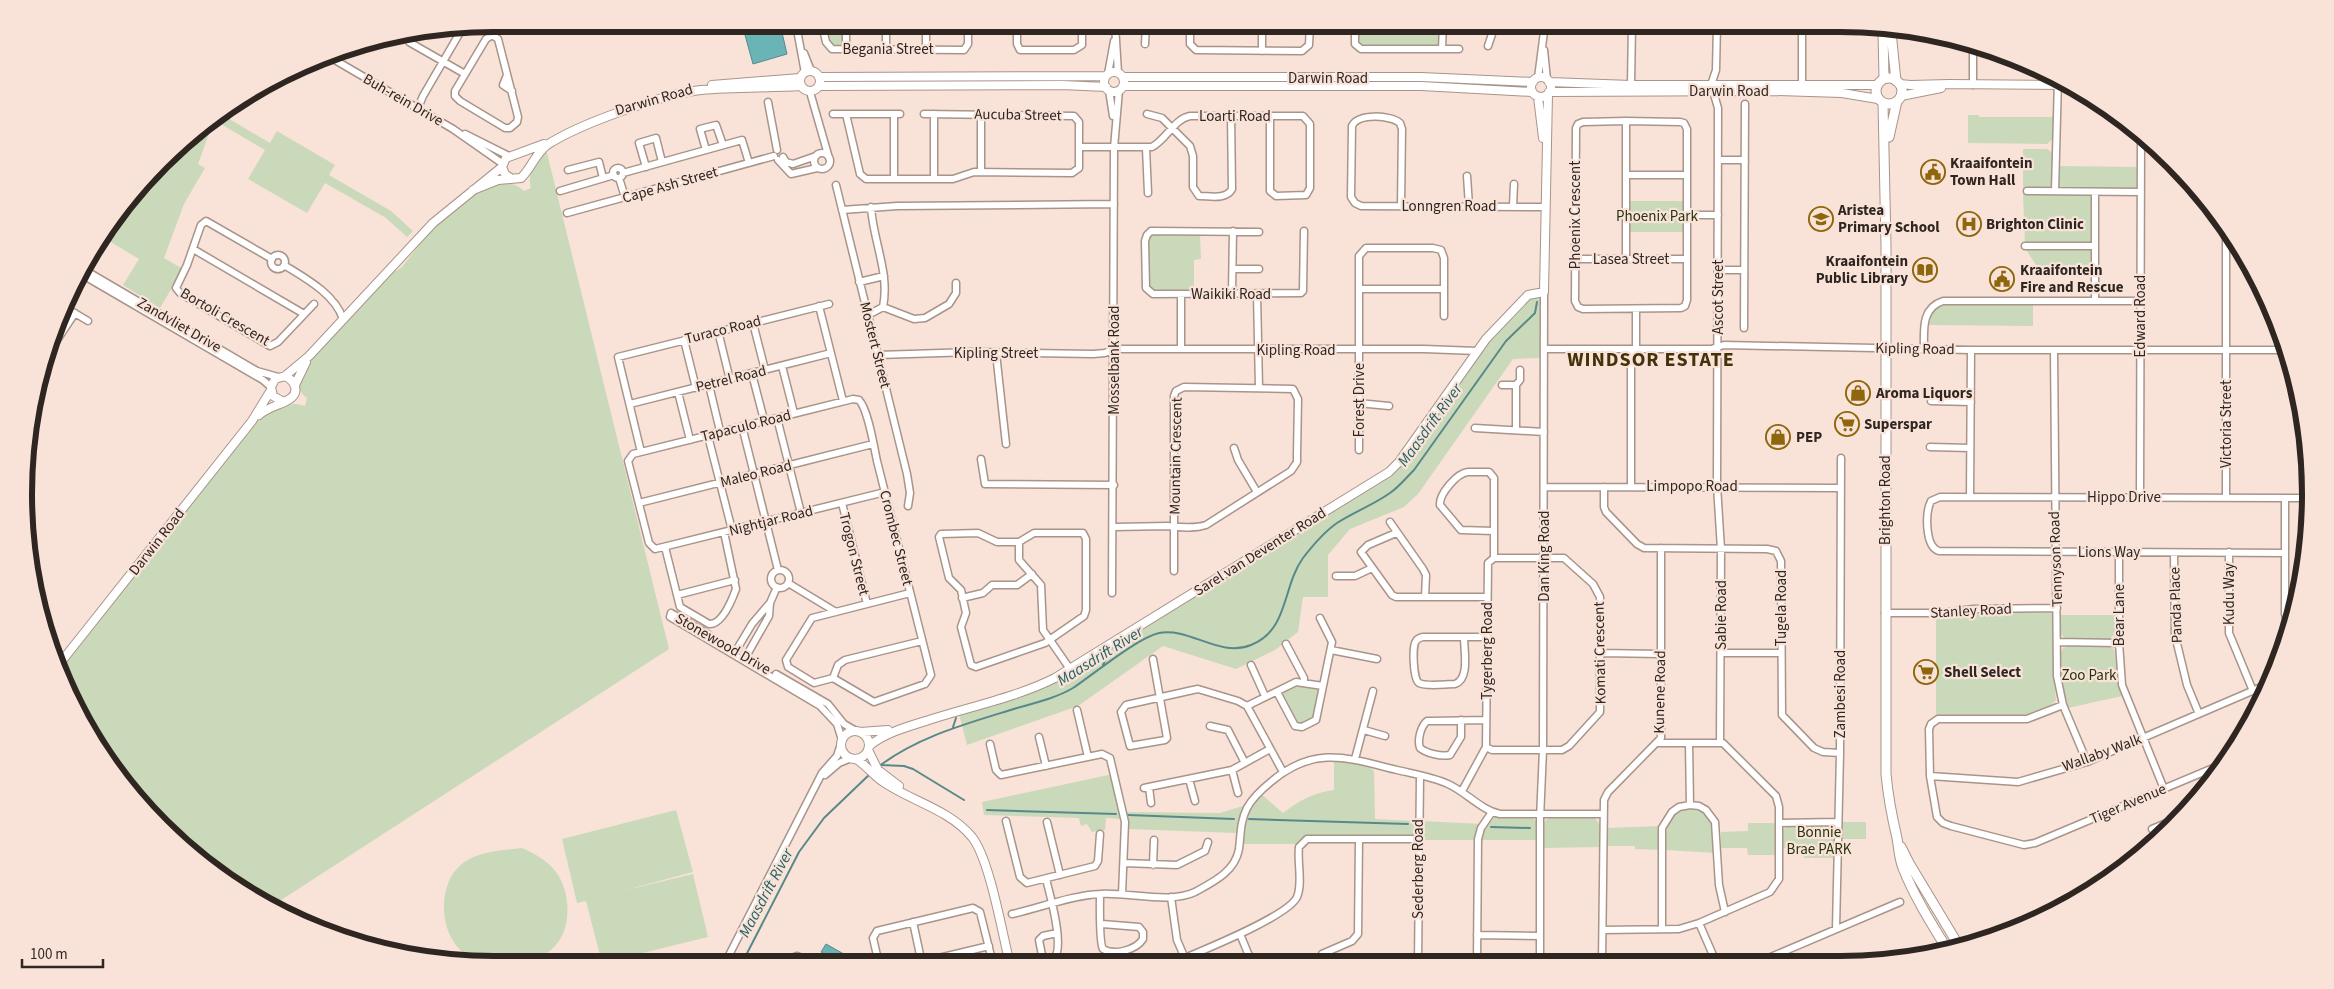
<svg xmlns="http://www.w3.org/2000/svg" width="2334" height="989" viewBox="0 0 2334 989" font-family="'Source Sans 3',sans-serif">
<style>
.green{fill:#cad9b9}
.water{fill:#6ab4b6;stroke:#58898a}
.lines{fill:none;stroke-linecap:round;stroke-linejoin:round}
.stream{stroke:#58898a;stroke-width:2}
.minor-casing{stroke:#a9948a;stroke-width:9}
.tertiary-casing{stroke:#a9948a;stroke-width:10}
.secondary-casing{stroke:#a9948a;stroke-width:11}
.minor{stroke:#fff;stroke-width:6}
.tertiary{stroke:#fff;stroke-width:8}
.secondary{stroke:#fff;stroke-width:9}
.labels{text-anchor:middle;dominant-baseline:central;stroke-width:4.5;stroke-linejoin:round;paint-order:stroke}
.street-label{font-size:15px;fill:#2f2622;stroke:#f9e3d8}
.poi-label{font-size:15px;font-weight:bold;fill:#2f2622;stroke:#f9e3d8;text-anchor:start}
.park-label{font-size:15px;fill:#26350e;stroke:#f9e3d8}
.water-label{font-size:16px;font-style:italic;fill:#246264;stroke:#f9e3d8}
.district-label{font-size:20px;font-weight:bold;letter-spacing:1px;fill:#45320b;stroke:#f9e3d8}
.rim{fill:none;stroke:#2f2622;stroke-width:6}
</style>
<rect width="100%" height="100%" fill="#f9e3d8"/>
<path class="green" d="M825,24H844L843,45L834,47L831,44Z
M1357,24H1440V43L1437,46H1361L1358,45Z
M221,114L270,143L277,131L335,165L329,175L391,211L413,231L407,237L386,218L325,183L307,213L248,179L265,150L214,120L198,164L205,168L184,204L164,258L183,269L160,308L123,285L139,259L104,238L184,140Z
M1968,115H1979V117H2054V138L2047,144L1968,143Z
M546,149L669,649L275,904L208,868L140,805L87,730L63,667L254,423C267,411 287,399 305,406L307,398C302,394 299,391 300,385C301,359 371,293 391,271L393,273L402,267L419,245L417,243C438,224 494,161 524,191L531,188C526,172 537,161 546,149Z
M2023,149H2047L2053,153L2052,188L2023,189Z
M2059,166L2139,167V188L2135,190L2061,189L2058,186Z
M2023,194L2091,195L2093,241L2090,244H2025Z
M1629,201H1685L1684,232H1629Z
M1152,234L1200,235L1201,259L1194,260V292L1151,290L1148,286V240Z
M2025,248H2089L2092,250L2093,275L2041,277L2036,265Z
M1538,296L1540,299L1542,358L1513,359L1418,494L1404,507L1350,529L1328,555V597H1303L1298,632L1275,650L1236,669L1163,646L1078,706L967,745L959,714L1036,689L1391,474L1403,464L1485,346L1528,299Z
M2033,303V326L1928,325L1932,312L1946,304Z
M1987,611L2051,613L2054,618V678L2056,700C2037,724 1966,716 1936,717V616Z
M2060,615H2116L2115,634L2108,640H2066L2061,634Z
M2069,646H2107L2114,649L2122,696L2068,708C2063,694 2055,661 2063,648Z
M1298,684L1320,690L1316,716L1302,724H1297L1281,695L1283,691Z
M1334,759L1369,766L1374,771L1375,819L1416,821V829L1413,835L1303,839L1298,844H1242L1246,817L1261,794L1283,813C1300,800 1313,793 1334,790Z
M1113,774L1123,819L1106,818L1105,830L1092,832L1087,824L1081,826L1079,818L984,815L982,802Z
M1246,805L1237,833L1128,829L1125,812L1220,813Z
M1685,809C1716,809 1714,829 1715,853L1666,850C1666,833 1664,815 1685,809Z
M676,810L693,872L622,891L693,874L708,937L602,963L586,901L577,903L562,839Z
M1495,817L1532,818L1537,822V840H1480L1481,834Z
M1551,817L1595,818L1600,825V847L1543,848L1544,823L1546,820Z
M1421,821L1482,824L1475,840H1421Z
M1841,822H1866V839H1840Z
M1748,823H1776V855H1748L1747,848H1721V832L1748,831Z
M1827,825L1834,831V858H1804V848H1782L1783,830L1787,826Z
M1660,826V850L1635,849V846H1606V828Z
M522,848C535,854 547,860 556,872C571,892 573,931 552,949C526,973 470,973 452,939C439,917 441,879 463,863C479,851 503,850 522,848Z"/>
<path class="water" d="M742,24H780L787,54L753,64Z
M826,944L851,958L856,964H843L821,952Z"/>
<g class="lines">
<path class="stream" d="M1103,665L1108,654
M953,727L956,718
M881,765L904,766L913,769L964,800
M878,767C918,736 969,723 1017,708C1035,703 1056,698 1073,688C1094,674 1137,638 1159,633C1190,627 1219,658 1251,645C1289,630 1282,587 1303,558C1313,545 1324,532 1337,523C1354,512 1373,505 1390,493C1399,487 1406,478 1414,470L1506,341L1535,313L1537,302
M987,810L1116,814
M1128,815L1234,819
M1249,819L1408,824
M1491,827L1530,828
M741,965L799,852L824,818L871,773"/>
<defs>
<path id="minor" d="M796,24L805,73
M822,24L826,42L832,49L964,50L968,44V24
M1017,24V44L1020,50H1074L1082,45V24
M1115,24L1118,73
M1190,24V44L1196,50L1302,51L1309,45L1310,24
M1355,24V44L1361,49H1459
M492,35L498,39L518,117L517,122L510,128H505L460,101L455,96V91L486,39Z
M412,37L409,42L465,74
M1145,44L1146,24
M1488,46L1492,34V24
M846,49V24
M886,49V24
M926,49V24
M1442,49L1443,24
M1544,50L1547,80
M1262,51V24
M804,53L811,71
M328,56L453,129L503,164
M1108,74L1114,41
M507,75L503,85L512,91
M1538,78L1545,24
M1631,85L1632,24
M1711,85L1716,70L1717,24
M1973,85V46
M1802,88V24
M1109,90L1113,116
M1713,91L1718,108L1717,486L1721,549L1720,743
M810,92L829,158
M768,102L777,150
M418,108L423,96L462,29
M833,114H900
M846,114L860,174L866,179H953L974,172L1072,173L1079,168V122L1074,116L924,114
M1147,114L1162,118L1190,146L1193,156V187L1199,196C1210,196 1226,200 1232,189L1231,116
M981,116V172
M1626,121L1680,122L1684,123L1687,129V300L1685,306L1681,308L1583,309L1578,307L1575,301L1576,128L1578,124L1583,122Z
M465,134L509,156
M1079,147H1152C1166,140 1174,119 1190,116H1303L1310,124V188L1306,195L1276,196L1270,191V117
M1146,148L1148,193
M706,150L700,129L716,125L723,145
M814 161a8 8 0 1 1 16 0a8 8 0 1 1-16 0Z
M783,157L786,162L793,164L816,156
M778,160L791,174L817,168
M1718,160H1745
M646,167L639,143L656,138L662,162
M613 173a5 5 0 1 1 10 0a5 5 0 1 1-10 0Z
M568,170L599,162L603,178
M623,173L742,140L749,163
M1627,175H1687
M1467,176L1469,206
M619,178L625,197
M894,179V114
M934,179V114
M836,185L907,474L910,493L908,506
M560,191L614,175
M2027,191L2141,192
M2055,191L2058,79
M1401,206L1402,129L1400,123C1391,115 1358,113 1352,126L1351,197L1355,203L1361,206L1544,207
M1513,206L1514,184
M871,207C873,241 890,273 883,307
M842,210L897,206L1114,204
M567,213L774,156
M1687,215H1718
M1259,232L1151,231L1147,235L1145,241L1146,288L1153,294L1301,293L1303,291L1304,231
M2025,246H2095
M193,249L304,314
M271 262a7 7 0 1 1 14 0a7 7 0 1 1-14 0Z
M1626,258V121
M272,259L206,221L201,225L187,265L176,288L180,293L270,346L278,342L314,304
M1575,259H1687
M284,265C305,278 335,294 343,319
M83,269L257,371L278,377
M1233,269H1259
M1718,270H1744
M81,274L263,380L271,387
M859,282L884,276
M1360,289H1443
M1232,293L1233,231
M1257,294L1259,388
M2095,300V192
M819,306L843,401
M68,309L88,321
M1636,309V349
M868,315L883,307L914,319L925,318L949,304L956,293V283
M753,323L765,370
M1744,328L1745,104
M718,331L730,380
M684,340L696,388
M55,343L75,313
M1181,349V294
M1544,349H1711L1724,345L1971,350H2286
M1631,349V486
M1924,349C1924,330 1921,308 1943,301H2140
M2054,350L2057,676L2063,705L2087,762
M996,353L1006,444
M878,355L972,352L1093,354L1105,353L1114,349H1424L1477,351
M782,366L794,413
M752,374L764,420
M709,385L720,431
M1502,385H1516L1520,380V370
M678,392L690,440
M1931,401L1971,402
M1358,403L1389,406
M630,404L831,353
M777,418L801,513
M742,426L778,570
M1475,428L1544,432
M1516,430V385
M708,436L732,530
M1930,447L1970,448
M1234,448L1238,460L1257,492
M1359,450V256L1366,248H1433L1441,250L1444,258V316
M641,452L618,357L829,304
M981,459L985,484L1114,485
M1468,472H1489L1494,478V531L1461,530L1440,505C1439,494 1457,473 1468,472Z
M1544,487L1840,488
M1604,487V507L1606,512L1637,544L1644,548L1767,549L1776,551L1781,561L1782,715L1814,748L1823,752L1840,753
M885,492L655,549L649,543L628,461L633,454L853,399L859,400C868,409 874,447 877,461C895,533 913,604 931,675L925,684L874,702L833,678L814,683L788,667L786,660L812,618L910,593
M1970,497L1971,350
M2140,497L2141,134
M2226,498V229
M2285,498V614L2289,629
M639,503L873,444
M842,503L867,604
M1390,522L1423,569L1426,575L1425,597
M1114,527L1168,526C1180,527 1194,529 1206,525L1291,471L1297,462V455L1298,399L1293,389L1184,387L1176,391L1174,396V571
M1494,531V558
M978,533L997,542H1019L1034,533H1083L1086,539V610L1084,616L1045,643L976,667L971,665L961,627L966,613L961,590L949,578L939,537L941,534Z
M1396,533L1368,545L1361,552L1392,595L1396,597H1487
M1019,542V560L1041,585L1043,630L1070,669
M665,547L680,607L709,624C722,625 732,600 736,589L724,532
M2119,552V643L2122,685L2164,789
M2229,552V633L2253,691
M2174,553L2175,635L2187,685L2199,714
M2285,553L1939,551C1925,547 1925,513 1931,501L1940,497L2308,498
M771 579a9 9 0 1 1 18 0a9 9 0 1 1-18 0Z
M1336,576H1355L1372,568
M788,583L836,612
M1112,593L1114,148L1119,90
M677,595L735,580
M962,598L983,593L992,585H1017L1032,574
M671,613L670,617L820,706L837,724L842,740
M671,613L709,635
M1885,613H1941L1974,609L2057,608
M1320,618L1332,642L1323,686
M1464,637C1464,651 1470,679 1455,684C1445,684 1427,687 1419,683C1413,679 1412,646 1416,641C1418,638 1419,638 1423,637H1487
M2057,642L2119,643
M1286,644L1304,678V682
M1331,650L1377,659
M1601,653L1661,654
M1721,653H1781
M734,654L752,624L769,604
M1153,659L1167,738L1165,740L1130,746L1121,712L1126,705L1193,690L1198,689L1238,701L1247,706L1283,772
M744,660L769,616L770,603L777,587
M1251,665L1265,696
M776,674L828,704L844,724L856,731
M833,678L838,665L845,660L922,641
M2063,705L2027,719H1938L1931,724L1929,729L1930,776L1937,817L1943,823L1951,826L2024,845L2035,843L2225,763
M1247,706L1296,682L1323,686L1316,720L1302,727L1295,726L1277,692
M1077,710L1088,757
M1461,720V737L1450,755C1441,757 1426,753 1420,748C1417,740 1421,726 1427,721H1431L1486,720
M1210,726L1228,730L1245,763
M1364,730L1385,736
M1039,737L1046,766
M1689,743L1690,805
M990,744L996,770L1001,775L1102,754L1110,758L1125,822L1122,894
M1355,759L1373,691
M1232,770L1238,793
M825,775L839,763L851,758
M1930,776L2018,782L2087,762L2266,685
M1189,779L1195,801
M1149,787L1151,803
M1144,788L1232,770L1270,749
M1462,791L1486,747L1488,563L1494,558H1564L1593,584L1600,597V712L1569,746L1562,750H1492L1486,747
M1006,821L1020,877L1027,883L1095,866L1098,861L1100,834
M1047,822L1060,875
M1779,823L1837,822
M2152,829L2169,822
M1124,863L1177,865L1205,851L1208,842
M1153,865L1154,840
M1046,879C1050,895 1065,946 1054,959L1047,960L1042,955L1039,940L1043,936L1057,933
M1100,894C1100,904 1099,943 1103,949C1114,956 1136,950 1143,939V932L1139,927L1102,924
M1171,897L1177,940L1187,963
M1012,914C1039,908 1073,895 1100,894C1128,892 1170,904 1195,892C1213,882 1235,872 1239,849C1241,834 1240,822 1247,808C1253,797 1262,789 1272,781C1315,745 1348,758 1397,770C1414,774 1433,777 1448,784C1466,792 1481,810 1500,814H1603
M913,922L922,964
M1699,923L1716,962
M1662,929V828L1672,812L1679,807L1690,805L1699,806L1706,810L1715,822L1719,885L1725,912
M1836,929L1840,753L1841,458
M1603,930L1679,929L1699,923L1770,892L1779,879V807L1776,796L1723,743H1658
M1240,934L1252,963
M1477,935L1540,936
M922,962L989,946
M1477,962L1478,839L1481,828L1492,812
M1540,962V819L1543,750L1544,292
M1602,962L1604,800L1608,792L1661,738V548
M1759,962L1900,902
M1173,963C1196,953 1288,917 1297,897C1303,883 1297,862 1299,847L1307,839H1419
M1318,963L1322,954L1352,941L1358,934L1359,839
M1418,963L1420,776
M778,964L797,956L816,964
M879,964L873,938L877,931L973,908L980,912L993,964
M724,965L822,773L837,756L841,744"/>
<path id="tertiary" d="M800 81a10 10 0 1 1 20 0a10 10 0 1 1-20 0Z
M1104 82a10 10 0 1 1 20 0a10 10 0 1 1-20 0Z
M819,77L1106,76
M1123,77H1421L1533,82
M1531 87a10 10 0 1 1 20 0a10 10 0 1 1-20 0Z
M1549,82L1631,85H1878
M1899,84L1911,85L1949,84L2072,85
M712,85L800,78
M819,86L1062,85L1106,87
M1123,86H1421L1532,92
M1549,92L1774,91L1842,93L1878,99
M1901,96L1941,88
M1538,97L1543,138
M510,178L505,174L502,167L506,158L544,144
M473,190L498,180L521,178C531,169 535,154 547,145C579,124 663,94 701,90C734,87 768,88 801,86
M285,376L309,356L433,223L502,167
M295,385L306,362
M259,415C269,406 282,405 291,398C300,391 294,380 285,376L275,379L271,387L273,396L282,401
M61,662L252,421L271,390
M841 745a14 14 0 1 1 28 0a14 14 0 1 1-28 0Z
M860,732L888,730
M869,746C886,732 910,726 932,719C973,706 1017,697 1055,678L1389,472L1399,462L1486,339L1528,295L1544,292L1548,94
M868,750L878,770L899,786
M856,759C866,765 873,775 882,781C910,801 949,809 972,837C990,860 1002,933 1010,964"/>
<path id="secondary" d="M1883,31L1884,79
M1891,32L1896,81
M1876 91a13 13 0 1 1 26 0a13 13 0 1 1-26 0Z
M1883,103L1886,246V774C1888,796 1892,817 1897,838C1899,849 1899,858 1903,868C1914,896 1931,923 1947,949
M1889,137L1897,101
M1901,847L1909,863L1959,946"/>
</defs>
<use href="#minor" class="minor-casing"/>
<use href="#tertiary" class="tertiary-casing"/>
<use href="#secondary" class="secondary-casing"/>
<use href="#minor" class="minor"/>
<use href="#tertiary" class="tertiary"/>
<use href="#secondary" class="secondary"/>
</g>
<defs>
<symbol id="civic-ring" viewBox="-11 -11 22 22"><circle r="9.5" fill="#f9e3d8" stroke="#8e660b" stroke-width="1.5"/><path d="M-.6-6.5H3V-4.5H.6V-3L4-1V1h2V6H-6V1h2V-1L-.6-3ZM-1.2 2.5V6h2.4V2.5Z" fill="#8e660b"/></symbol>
<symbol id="school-ring" viewBox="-11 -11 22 22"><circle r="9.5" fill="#f9e3d8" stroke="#8e660b" stroke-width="1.5"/><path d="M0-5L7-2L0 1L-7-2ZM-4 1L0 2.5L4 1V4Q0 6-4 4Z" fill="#8e660b"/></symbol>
<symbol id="hospital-ring" viewBox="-11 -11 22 22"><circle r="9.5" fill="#f9e3d8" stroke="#8e660b" stroke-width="1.5"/><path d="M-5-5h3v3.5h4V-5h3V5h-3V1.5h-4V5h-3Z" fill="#8e660b"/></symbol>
<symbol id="library-ring" viewBox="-11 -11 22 22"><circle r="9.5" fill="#f9e3d8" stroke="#8e660b" stroke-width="1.5"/><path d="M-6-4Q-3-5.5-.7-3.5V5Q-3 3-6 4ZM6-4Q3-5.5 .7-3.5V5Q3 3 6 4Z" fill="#8e660b"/></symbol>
<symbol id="shop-ring" viewBox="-11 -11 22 22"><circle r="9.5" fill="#f9e3d8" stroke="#8e660b" stroke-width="1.5"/><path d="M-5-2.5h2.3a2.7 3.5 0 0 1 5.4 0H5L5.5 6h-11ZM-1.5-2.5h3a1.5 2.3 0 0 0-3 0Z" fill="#8e660b"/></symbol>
<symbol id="supermarket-ring" viewBox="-11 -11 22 22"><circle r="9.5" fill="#f9e3d8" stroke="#8e660b" stroke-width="1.5"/><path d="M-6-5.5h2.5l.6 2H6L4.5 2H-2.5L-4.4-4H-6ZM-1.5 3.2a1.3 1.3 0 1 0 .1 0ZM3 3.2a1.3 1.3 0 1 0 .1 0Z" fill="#8e660b"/></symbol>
</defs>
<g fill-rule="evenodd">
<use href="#civic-ring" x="1919" y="158" width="28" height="28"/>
<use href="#school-ring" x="1807" y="205" width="28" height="28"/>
<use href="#hospital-ring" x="1955" y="210" width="28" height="28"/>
<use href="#library-ring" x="1911" y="256" width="28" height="28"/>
<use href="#civic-ring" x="1988" y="265" width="28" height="28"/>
<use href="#shop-ring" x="1844" y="379" width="28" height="28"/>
<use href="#supermarket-ring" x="1833" y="410" width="28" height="28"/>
<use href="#shop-ring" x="1764" y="423" width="28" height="28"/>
<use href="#supermarket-ring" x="1912" y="658" width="28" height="28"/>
</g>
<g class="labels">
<g class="street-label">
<text x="888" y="49">Begania Street</text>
<text x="1328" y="78">Darwin Road</text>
<text x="1729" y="91">Darwin Road</text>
<text transform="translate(403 100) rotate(30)">Buh-rein Drive</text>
<text transform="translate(654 100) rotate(-16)">Darwin Road</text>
<text transform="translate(1018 115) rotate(1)">Aucuba Street</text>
<text x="1235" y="116">Loarti Road</text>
<text transform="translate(670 185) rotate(-16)">Cape Ash Street</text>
<text x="1449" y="206">Lonngren Road</text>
<text transform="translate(1575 215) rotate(-90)">Phoenix Crescent</text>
<text x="1631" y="259">Lasea Street</text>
<text x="1231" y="294">Waikiki Road</text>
<text transform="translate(1718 297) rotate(-90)">Ascot Street</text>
<text transform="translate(2140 316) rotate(-90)">Edward Road</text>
<text transform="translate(225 317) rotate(30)">Bortoli Crescent</text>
<text transform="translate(179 325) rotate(30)">Zandvliet Drive</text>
<text transform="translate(723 330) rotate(-14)">Turaco Road</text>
<text transform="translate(875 345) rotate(76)">Mostert Street</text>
<text transform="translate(1915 349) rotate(1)">Kipling Road</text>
<text x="1296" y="350">Kipling Road</text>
<text x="996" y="353">Kipling Street</text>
<text transform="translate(1114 360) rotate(-90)">Mosselbank Road</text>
<text transform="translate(731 379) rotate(-14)">Petrel Road</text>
<text transform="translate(1359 400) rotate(-90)">Forest Drive</text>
<text transform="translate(2226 424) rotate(-90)">Victoria Street</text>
<text transform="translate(746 426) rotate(-14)">Tapaculo Road</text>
<text transform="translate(1176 456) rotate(-89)">Mountain Crescent</text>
<text transform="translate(756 474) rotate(-14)">Maleo Road</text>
<text x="1692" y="486">Limpopo Road</text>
<text x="2124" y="497">Hippo Drive</text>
<text transform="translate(1885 500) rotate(-90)">Brighton Road</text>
<text transform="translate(771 521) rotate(-14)">Nightjar Road</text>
<text transform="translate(896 538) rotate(76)">Crombec Street</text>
<text transform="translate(157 542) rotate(-52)">Darwin Road</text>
<text transform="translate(1260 552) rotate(-32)">Sarel van Deventer Road</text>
<text x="2109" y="552">Lions Way</text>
<text transform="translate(854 554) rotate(76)">Trogon Street</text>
<text transform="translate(1544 556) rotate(-90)">Dan King Road</text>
<text transform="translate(2056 559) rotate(-92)">Tennyson Road</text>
<text transform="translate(2229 594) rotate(-90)">Kudu Way</text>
<text transform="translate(2176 605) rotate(-92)">Panda Place</text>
<text transform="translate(1781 608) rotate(-90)">Tugela Road</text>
<text transform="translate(1971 611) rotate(-3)">Stanley Road</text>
<text transform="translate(1721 615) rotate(-90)">Sabie Road</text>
<text transform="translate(2119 615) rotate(-90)">Bear Lane</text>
<text transform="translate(723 644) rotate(30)">Stonewood Drive</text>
<text transform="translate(1487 651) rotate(-90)">Tygerberg Road</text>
<text transform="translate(1600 653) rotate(-91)">Komati Crescent</text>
<text transform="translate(1660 692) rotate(-89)">Kunene Road</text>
<text transform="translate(1840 694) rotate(-90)">Zambesi Road</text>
<text transform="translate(2102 753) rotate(-20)">Wallaby Walk</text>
<text transform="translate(2128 804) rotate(-23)">Tiger Avenue</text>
<text transform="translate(1418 869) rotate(-90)">Sederberg Road</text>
</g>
<g class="poi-label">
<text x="1950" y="163">Kraaifontein<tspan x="1950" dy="17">Town Hall</tspan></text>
<text x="1838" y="210">Aristea<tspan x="1838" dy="17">Primary School</tspan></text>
<text x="1986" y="224">Brighton Clinic</text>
<text x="1908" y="261" text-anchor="end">Kraaifontein<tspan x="1908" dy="17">Public Library</tspan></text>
<text x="2020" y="270">Kraaifontein<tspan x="2020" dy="17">Fire and Rescue</tspan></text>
<text x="1876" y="393">Aroma Liquors</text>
<text x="1864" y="424">Superspar</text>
<text x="1796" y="437">PEP</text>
<text x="1944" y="672">Shell Select</text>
</g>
<g class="park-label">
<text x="1657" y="216">Phoenix Park</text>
<text x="2089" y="675">Zoo Park</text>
<text x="1819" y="832">Bonnie<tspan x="1819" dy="17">Brae PARK</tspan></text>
</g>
<g class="water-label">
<text transform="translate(1430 425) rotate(-54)">Maasdrift River</text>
<text transform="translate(1100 656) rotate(-32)">Maasdrift River</text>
<text transform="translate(766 893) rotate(-62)">Maasdrift River</text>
</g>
<g class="district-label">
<text x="1651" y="360">WINDSOR ESTATE</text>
</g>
</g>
<path d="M0 0H2334V989H0ZM494 32H1840A462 462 0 0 1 2302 494V494A462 462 0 0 1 1840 956H494A462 462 0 0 1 32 494V494A462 462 0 0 1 494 32Z" fill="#f9e3d8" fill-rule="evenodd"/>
<path class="rim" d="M494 32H1840A462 462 0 0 1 2302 494V494A462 462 0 0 1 1840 956H494A462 462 0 0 1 32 494V494A462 462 0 0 1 494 32Z"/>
<path d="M22 959v8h81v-8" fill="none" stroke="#2f2622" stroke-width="2.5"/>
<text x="30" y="959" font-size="15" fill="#2f2622" stroke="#f9e3d8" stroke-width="4" paint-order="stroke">100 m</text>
</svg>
